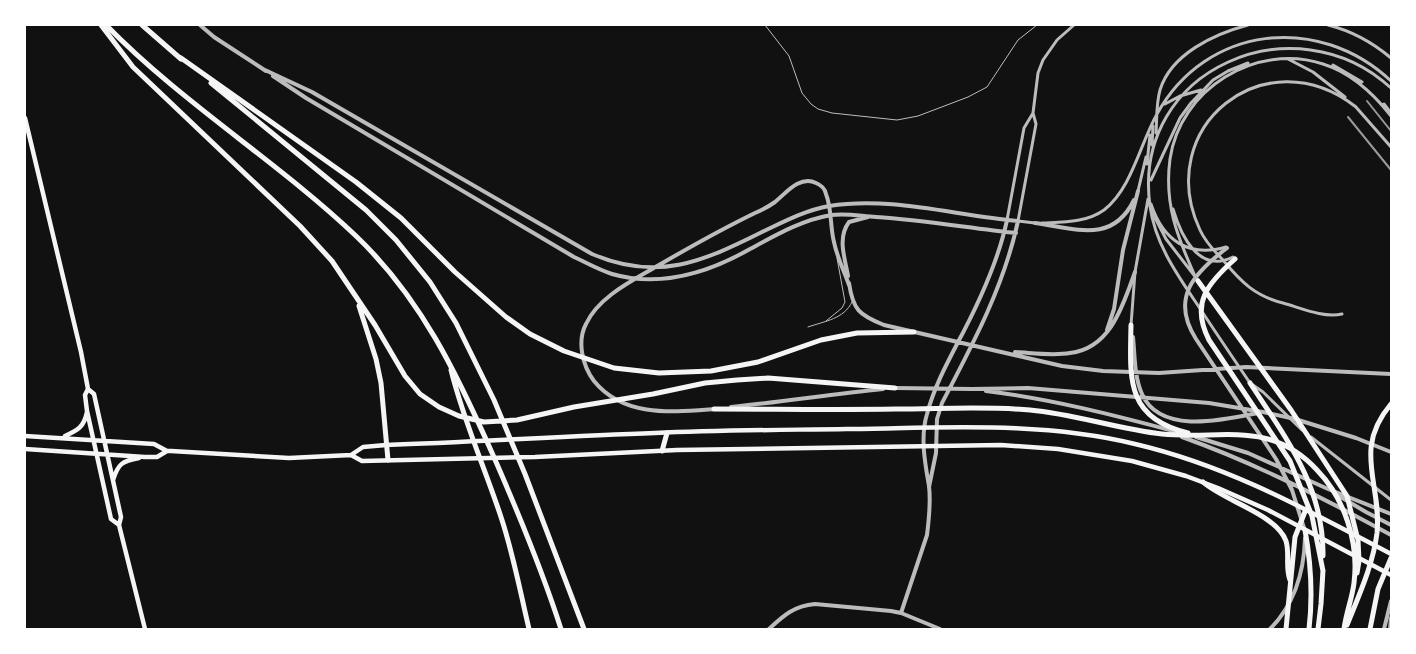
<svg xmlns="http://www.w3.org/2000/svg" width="1416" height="654" viewBox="0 0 1416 654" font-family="'Space Grotesk',sans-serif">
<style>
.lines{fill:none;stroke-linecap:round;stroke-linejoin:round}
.service{stroke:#bcbcbc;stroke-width:1}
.minor{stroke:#bcbcbc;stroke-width:3}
.tertiary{stroke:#bcbcbc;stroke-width:4}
.secondary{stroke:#f5f5f5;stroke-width:4.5}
.trunk{stroke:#f5f5f5;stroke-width:5}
.motorway{stroke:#f5f5f5;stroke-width:5}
.rail{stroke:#9a9a9a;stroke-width:2}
</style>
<rect width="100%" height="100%" fill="#111"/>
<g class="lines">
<path class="service" d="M765,25L789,56L802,93L811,104L818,109L832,113L897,120L918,116L968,97L987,87L1018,40L1037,25
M826,321L842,308L845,302L837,258
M808,327C825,321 844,319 852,302"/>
<path class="minor" d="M1328,25C1352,31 1372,42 1391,58
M1288,59L1313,72L1345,97
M1333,65L1362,82
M1165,104L1180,96L1201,90
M1384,104L1391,113
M1355,106L1391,147
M1033,113L1036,124L1018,221L1035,223
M1156,133C1157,119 1156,104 1160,90C1171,54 1214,34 1248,25
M1152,145L1153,126
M1147,164L1150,135
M1151,180L1180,118L1191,103L1213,80L1228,71L1248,63
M1138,191L1146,157
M1151,204C1163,240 1188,258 1226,247
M1173,209C1181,236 1199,274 1233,257
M1153,214L1166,239L1197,279
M1007,220L1024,128L1033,113L1038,73L1043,60L1057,40L1074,25
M1042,223C1062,222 1086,223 1104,210C1132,188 1140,144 1157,114C1206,25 1319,13 1391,81
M1195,276C1177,236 1164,204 1170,159C1180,89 1256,42 1323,64C1352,73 1373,93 1391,116
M1342,314C1323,318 1301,308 1283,303C1255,296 1241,282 1223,260C1214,251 1205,241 1200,230C1152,127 1265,36 1356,107
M1131,325L1135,272L1148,199
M1302,430L1263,392L1250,383C1233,358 1216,333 1199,307C1178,276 1155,244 1150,206C1131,68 1296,0 1391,88
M1311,437L1391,500"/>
<path class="tertiary" d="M200,25L214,37L266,71
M265,70L312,92L592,254C657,282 702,262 762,232C783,222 806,210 829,206C892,196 956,216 1018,221C1004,286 973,344 942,403L937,419L936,453L929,487
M273,76L306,98L574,257C587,263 599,270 612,274C661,288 708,273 750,249C776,235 802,220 831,215C847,213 860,216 876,217C923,220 969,228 1016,233
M1035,223C1074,228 1112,245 1134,200
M1227,248C1194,273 1170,298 1196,339L1276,459L1292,490L1305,531
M848,276C845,258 837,238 849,222L868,217
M849,283C853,310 859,315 884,325L1062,366L1103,371L1159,373L1246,367L1391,374
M1107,330L1114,309L1123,250L1138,191
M1133,337C1135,356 1134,376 1142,394C1160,435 1223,420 1258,413
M1015,352C1033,353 1053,356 1070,353C1111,348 1123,305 1135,272
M895,388L972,389L1028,388L1209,403L1263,412L1295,419L1356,438L1391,452
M986,391C1051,399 1114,415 1177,432
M731,407C782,402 832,394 883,389
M716,409C673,412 624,418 594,381C582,365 577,341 586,324C599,296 634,280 659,265C690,247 722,229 755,213C762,210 768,207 775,202C786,193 800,175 816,183C821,185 825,189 826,194C832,209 830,227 834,242C837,257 844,271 849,285
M1182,437C1255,463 1323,498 1391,535
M1196,437L1248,453L1328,489L1391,514
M1339,496L1366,512L1391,525
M901,613L927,535C929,519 931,502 929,486C925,463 920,437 927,414C934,388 945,367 957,344C978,305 998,263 1007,220
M769,629C784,615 794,606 815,604L891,611L901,613L940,629
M1270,629C1295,604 1304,572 1305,538
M1384,629L1391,601
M1390,629L1391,618"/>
<path class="secondary" d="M25,118L81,352L88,389L85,395L87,411L111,519L119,525
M88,389L94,394L121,517L119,525L145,629
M25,436L154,444L167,451
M65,436C78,430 84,427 87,412
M25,449L145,457H157L167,451H171L289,458L351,455L363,447L386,445C476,442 565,436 655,433C719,430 783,430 847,429C943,428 1041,421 1135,444C1229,466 1307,510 1391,554
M351,455L362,461L535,457L677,450L1001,445L1058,449L1132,461L1186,476L1218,488L1268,510L1391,575
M113,480C118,464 122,461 139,458"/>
<path class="trunk" d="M1235,259C1208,283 1190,303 1209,340L1290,461L1312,516L1323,571
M1198,281L1291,410L1347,496L1358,540L1359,561L1357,573
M1131,325C1130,378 1125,418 1188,433
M1250,383C1286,438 1324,487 1323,556
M714,409C775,409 835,410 896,409C940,409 986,406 1030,410C1075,414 1117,429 1162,434C1221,440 1270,419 1317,470C1345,499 1359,543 1354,583C1352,599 1346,613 1344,629
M1305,530C1311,563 1313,595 1309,629
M1347,625C1359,595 1373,565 1377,533C1382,483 1352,450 1391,404
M1318,629L1321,604L1323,570
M1370,629L1378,589L1391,558"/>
<path class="motorway" d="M101,25L133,67L300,226L332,261L375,325L405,376L420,394L439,407L459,416L484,422L517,420L574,407L653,394L705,383L737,380L768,378L895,388
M106,25C182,103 277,161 356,236C421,298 457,374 493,455C518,512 542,570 561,629
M142,25L181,59
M181,58L356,182L401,218L455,272L506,317L530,334L564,351L614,368L659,373L711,371L758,362L821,340L857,333L914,332
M211,83L366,210L396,240L430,282L456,323L494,400L525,474L584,629
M359,306L376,359L381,383L388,460
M451,370C463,419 484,466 500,514C513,552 520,591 529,629
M662,451L667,433
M1203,482C1224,501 1276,514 1286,541C1290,554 1285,567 1290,580
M1286,629L1295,537L1306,509"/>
<path class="rail" d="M1367,101L1391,131
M1348,117L1391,170"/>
</g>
<rect width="1416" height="654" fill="none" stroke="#ffffff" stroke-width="52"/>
</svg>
